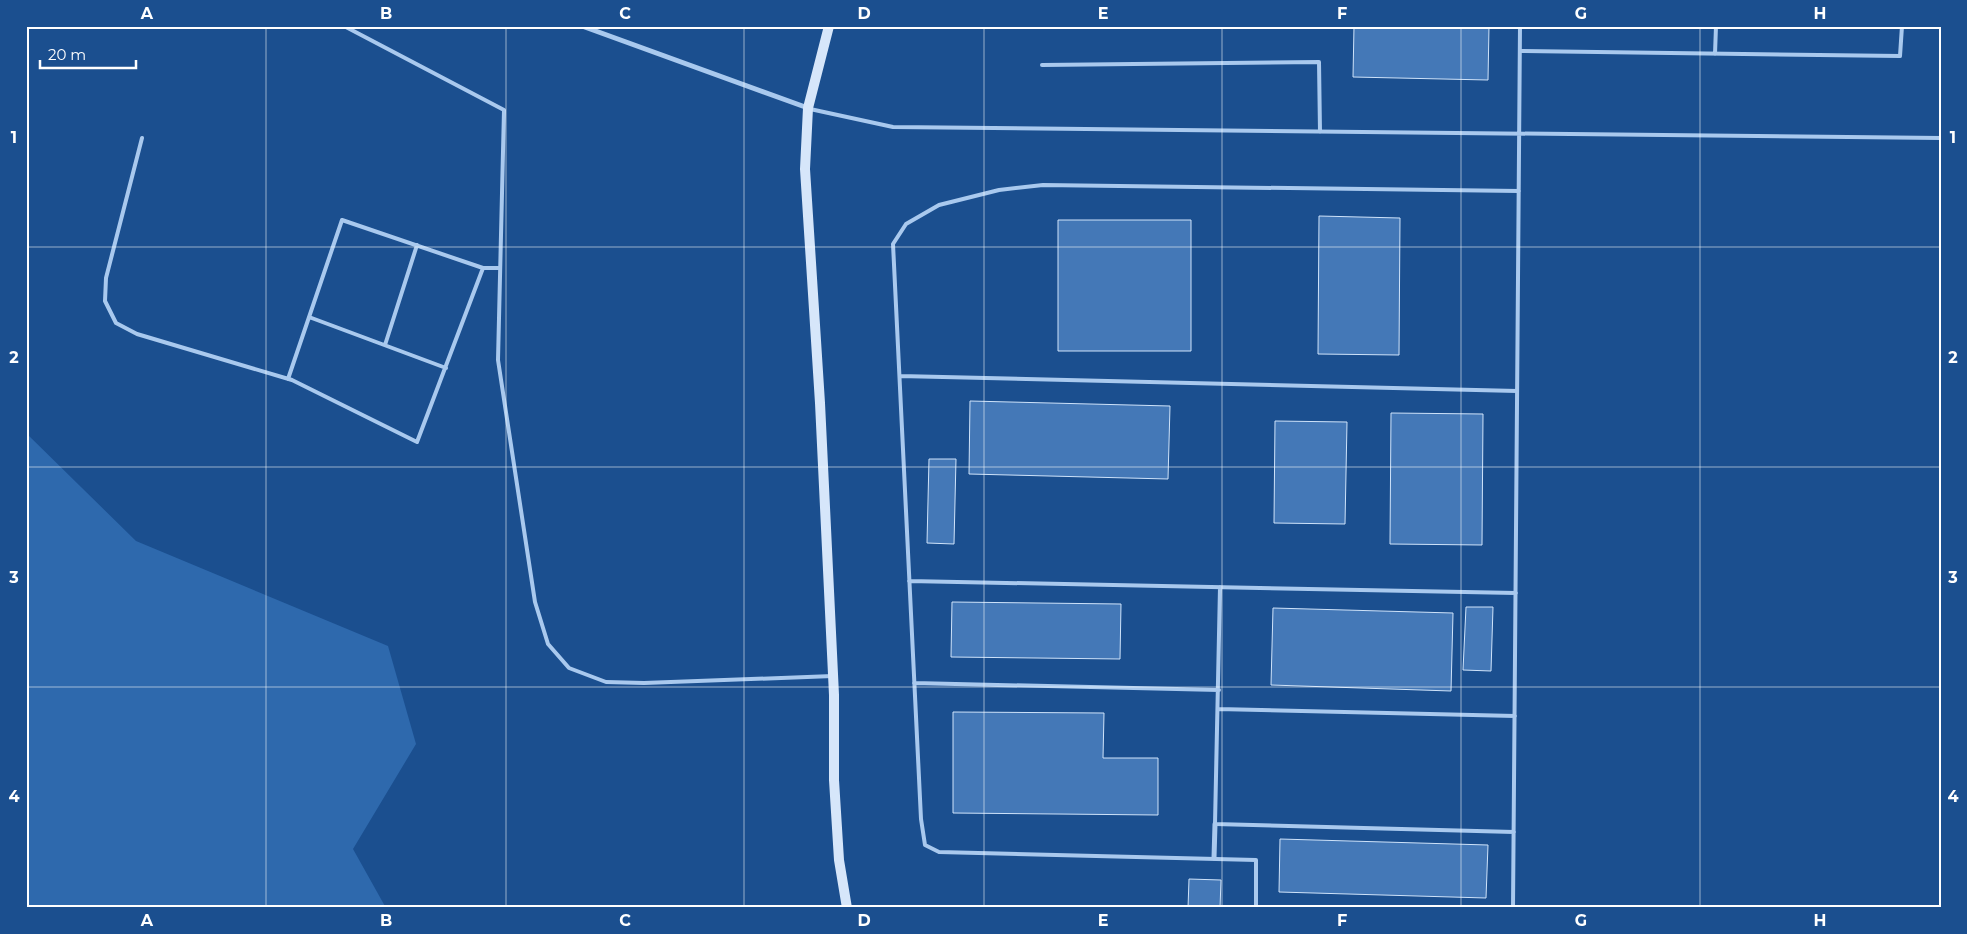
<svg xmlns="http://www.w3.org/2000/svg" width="1967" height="934" viewBox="0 0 1967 934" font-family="Montserrat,sans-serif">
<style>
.green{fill:#2e69ad}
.building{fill:#4478b7;stroke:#cfe3fa}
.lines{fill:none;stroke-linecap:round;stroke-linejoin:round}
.lane{stroke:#a9c9ee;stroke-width:4}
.street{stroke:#a9c9ee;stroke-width:5}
.secondary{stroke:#d6e6fa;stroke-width:10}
.grid{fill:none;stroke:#fff;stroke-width:1;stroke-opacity:0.55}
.neatline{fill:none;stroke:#fff;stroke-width:2}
.grid-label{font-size:16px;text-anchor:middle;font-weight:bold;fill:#fff}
</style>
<rect width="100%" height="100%" fill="#1b4f8f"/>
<path class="green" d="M26,433L136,541L388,646L416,744L353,849L386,908H26Z"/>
<path class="building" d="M1354,26H1489L1488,80L1353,77Z
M1319,216L1400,218L1399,355L1318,354Z
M1058,220H1191V351H1058Z
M970,401L1170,406L1168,479L969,474Z
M1391,413L1483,414L1482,545L1390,544Z
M1275,421L1347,422L1345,524L1274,523Z
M929,459H956L954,544L927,543Z
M952,602L1121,604L1120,659L951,657Z
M1466,607H1493L1491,671L1463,670Z
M1273,608L1453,613L1451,691L1271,685Z
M953,712L1104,713L1103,758H1158V815L953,813Z
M1280,839L1488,845L1486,898L1279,892Z
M1189,879L1221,880L1220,908H1188Z"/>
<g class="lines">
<path class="lane" d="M344,26L504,110L498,360L535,602L548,644L569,668L606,682L644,683L833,676
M1520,51L1900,56L1902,26
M1715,54L1716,26
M1042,65L1319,62L1320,132
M810,109L893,127L1941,138
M142,138L106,278L105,301L116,323L137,334L292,380L417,442L483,268H500
M309,317L446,368
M385,345L417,245
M900,376L1517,391
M288,379L342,220L483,268
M909,581L1516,593
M1220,587L1215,824L1514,832
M914,683L1219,690
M1218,709L1515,716
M1256,908V860L939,852L925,845L921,819L893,244L906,224L939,205L999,190L1043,185L1519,191
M1513,908L1520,26"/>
<path class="street" d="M582,26L808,108
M1214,858L1215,824"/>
<path class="secondary" d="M829,26L808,108L805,169L820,403L834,695V780L839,860L847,908"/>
</g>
<path class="grid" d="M266,26V908M506,26V908M744,26V908M984,26V908M1222,26V908M1461,26V908M1700,26V908M26,247H1941M26,467H1941M26,687H1941"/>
<rect width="1967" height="934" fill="none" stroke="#1b4f8f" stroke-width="55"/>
<path d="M40 60v8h96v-8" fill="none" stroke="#ffffff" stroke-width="2.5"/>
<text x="48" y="60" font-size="15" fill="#ffffff" stroke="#1b4f8f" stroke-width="4" paint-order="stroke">20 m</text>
<rect x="28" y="28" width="1912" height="878" class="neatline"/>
<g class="grid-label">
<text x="147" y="19">A</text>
<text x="386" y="19">B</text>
<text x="625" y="19">C</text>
<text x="864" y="19">D</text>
<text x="1103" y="19">E</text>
<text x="1342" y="19">F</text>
<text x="1581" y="19">G</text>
<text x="1820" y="19">H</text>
<text x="14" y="143">1</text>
<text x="1953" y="143">1</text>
<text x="14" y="363">2</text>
<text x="1953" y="363">2</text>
<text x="14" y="583">3</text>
<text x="1953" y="583">3</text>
<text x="14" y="802">4</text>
<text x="1953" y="802">4</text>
<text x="147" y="926">A</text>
<text x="386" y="926">B</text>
<text x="625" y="926">C</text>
<text x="864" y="926">D</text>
<text x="1103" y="926">E</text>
<text x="1342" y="926">F</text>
<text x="1581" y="926">G</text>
<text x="1820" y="926">H</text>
</g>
</svg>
